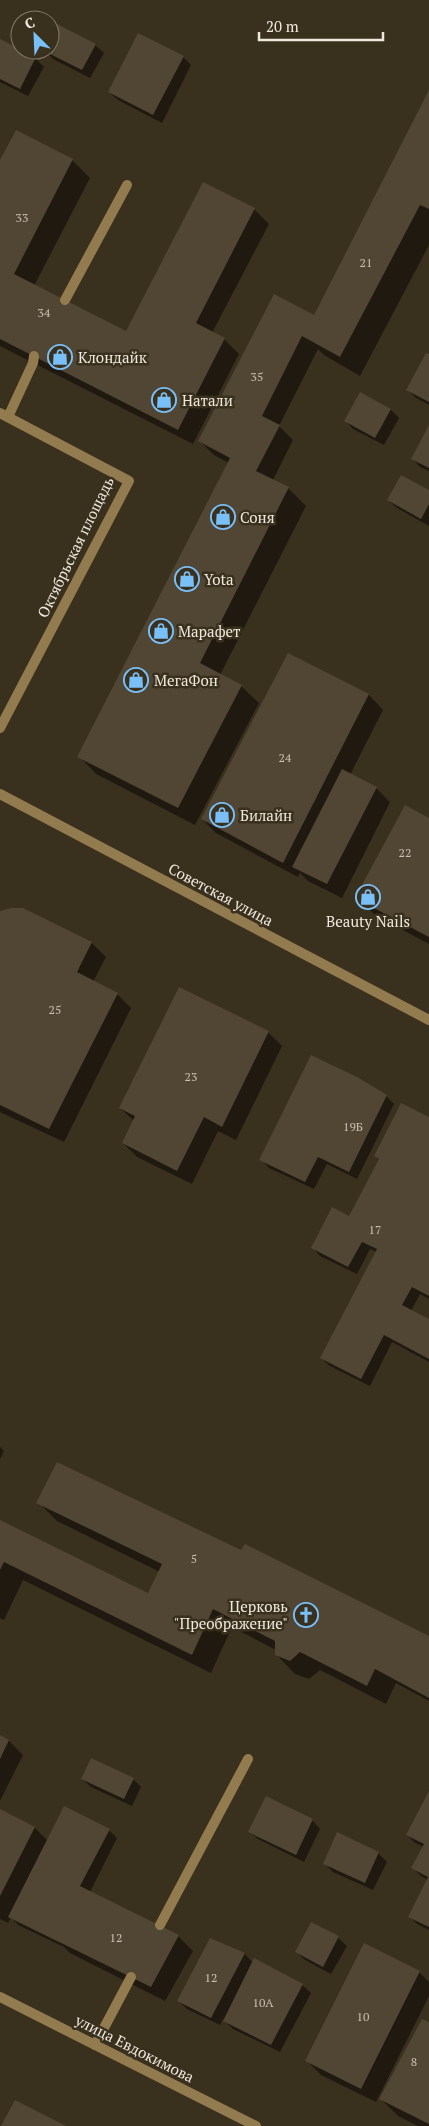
<svg xmlns="http://www.w3.org/2000/svg" width="429" height="2126" viewBox="0 0 429 2126" font-family="'PT Serif',serif">
<style>
.shadow{fill:#0007}
.building{fill:#514633}
.lines{fill:none;stroke-linecap:round;stroke-linejoin:round}
.lane{stroke:#927b4e;stroke-width:10}
.street{stroke:#927b4e;stroke-width:10}
.labels{text-anchor:middle;dominant-baseline:central;stroke-width:5;stroke-linejoin:round;paint-order:stroke}
.number-label{font-size:12px;fill:#c8c0b2}
.poi-label{font-size:15px;fill:#efe9dd;stroke:#3a301e;text-anchor:start}
.street-label{font-size:15px;fill:#efe9dd;stroke:#3a301e}
</style>
<rect width="100%" height="100%" fill="#3a301e"/>
<path class="shadow" d="M50,40L95,45L104,53L90,78L53,59L45,50H50Z
M0,41L35,58L44,67L28,96L0,82Z
M183,57L191,65L162,123L118,100L109,92Z
M429,94V245L360,376L324,355L318,349L279,426L293,440L273,480L288,488L306,506L220,675L241,686L259,703L195,825L96,774L79,756L229,463L214,455L200,441L314,316Z
M16,132L72,160L90,178L34,286L126,333L254,209L269,224L212,333L224,339L239,354L193,444L0,346V163Z
M429,356V405L416,398L408,390Z
M360,393L391,410L399,418L384,445L353,429L345,420Z
M429,427V471L420,467L412,458Z
M429,492V526L397,508L388,500Z
M288,655L369,695L383,710L350,775L376,788L390,802L342,898L308,881L300,873L298,877L216,833L202,819Z
M429,819V944L375,915L357,898Z
M23,909L92,943L106,957L93,982L117,994L131,1008L64,1142L0,1112V913Z
M268,1032L282,1046L236,1140L218,1131L192,1184L137,1157L123,1143L134,1121L120,1108Z
M386,1096L394,1104L357,1179L327,1164L314,1189L269,1168L261,1159Z
M429,1119V1299L420,1294L411,1311L429,1321V1362L392,1342L370,1386L330,1366L321,1358L377,1252L370,1249L357,1274L320,1256L312,1247L350,1218L379,1160L375,1156Z
M0,1447L4,1451L0,1459Z
M38,1502L242,1552L429,1637V1701L396,1683L386,1704L320,1670L309,1679L295,1674L276,1654V1650L232,1627L211,1673L23,1580L4,1620L0,1618V1522L149,1595L160,1572L57,1521Z
M0,1737L9,1741L23,1755L0,1801Z
M82,1779H133L141,1787L132,1806L91,1787Z
M429,1793V1930L417,1924L409,1916L428,1880L421,1876L413,1868L424,1847L415,1843L407,1835Z
M0,1810L35,1828L48,1841L109,1830L117,1838L90,1892L178,1936L193,1951L165,2001L70,1953L64,1947L18,1925L11,1917L8,1923L0,1919Z
M312,1820L320,1829L304,1862L258,1839L249,1831Z
M378,1853L387,1862L373,1890L333,1872L324,1863Z
M312,1923L338,1938L347,1946L331,1974L305,1960L297,1952Z
M211,1940L245,1954L253,1963L255,1960L302,1985L311,1993L280,2052L233,2029L223,2019L220,2025L187,2009L179,2001Z
M419,1972L429,1982V1996L376,2102L321,2075L307,2061Z
M429,2024V2126H418L398,2116L381,2099Z"/>
<path class="building" d="M57,24L96,44L82,70L42,50H50V38Z
M138,33L184,56L153,115L108,92Z
M0,39L36,57L20,89L0,79Z
M429,90V209L420,205L340,357L302,336L262,416L280,425L256,471L289,487L200,663L242,685L178,808L77,757L230,458L198,441L274,294L314,315Z
M16,130L73,159L14,274L126,331L203,182L255,208L196,323L225,338L178,430L0,339V160Z
M426,353L429,354V402L406,390Z
M360,392L391,409L375,438L344,421Z
M429,425V468L411,459Z
M401,475L429,490V504L421,519L387,500Z
M288,653L369,694L283,863L201,819Z
M342,769L377,787L327,884L292,867Z
M405,805L429,818V937L355,898Z
M11,908H23L92,942L77,972L118,993L49,1129L0,1105V911Z
M179,987L269,1031L222,1127L204,1117L177,1171L122,1143L135,1116L119,1108Z
M311,1055L357,1077L387,1095L349,1172L318,1157L305,1182L259,1160Z
M401,1103L429,1117V1296L412,1287L402,1305L429,1319V1359L384,1335L361,1379L320,1358L377,1249L362,1242L348,1267L311,1248L332,1207L349,1216L379,1159L374,1156Z
M57,1462L241,1550L245,1544L429,1636V1698L375,1669L367,1686L300,1652L290,1661L275,1655V1641L213,1609L192,1655L4,1562L0,1570V1520L148,1593L162,1564L36,1503Z
M0,1735L9,1740L0,1759Z
M91,1758L134,1778L124,1799L81,1779Z
M429,1791V1927L408,1917L428,1877L411,1868L424,1844L406,1835Z
M266,1796L313,1819L296,1855L248,1832Z
M64,1806L110,1829L80,1886L179,1935L151,1987L8,1917Z
M0,1809L35,1827L0,1896Z
M337,1832L379,1852L365,1883L323,1864Z
M311,1922L339,1936L323,1967L295,1952Z
M210,1938L245,1953L211,2018L177,2001Z
M364,1943L420,1971L361,2089L305,2061Z
M254,1958L303,1984L271,2045L223,2021Z
M422,2019L429,2022V2124L379,2099Z
M15,2100L66,2126H1Z"/>
<g class="lines">
<path class="lane" d="M65,300L127,185
M8,417L33,363L34,356
M160,1925L248,1759
M95,2045L131,1977"/>
<path class="street" d="M0,413L129,481L0,728
M0,794L429,1020
M0,1997L256,2126"/>
</g>
<defs>
<symbol id="shop-ring" viewBox="-11 -11 22 22"><circle r="9.5" fill="#3a301e" stroke="#79bff8" stroke-width="1.5"/><path d="M-5-2.5h2.3a2.7 3.5 0 0 1 5.4 0H5L5.5 6h-11ZM-1.5-2.5h3a1.5 2.3 0 0 0-3 0Z" fill="#79bff8"/></symbol>
<symbol id="church-ring" viewBox="-11 -11 22 22"><circle r="9.5" fill="#3a301e" stroke="#79bff8" stroke-width="1.5"/><path d="M-1.2-6h2.4v3.5h3.3v2.4h-3.3V6h-2.4V-.1h-3.3v-2.4h3.3Z" fill="#79bff8"/></symbol>
</defs>
<g fill-rule="evenodd">
<use href="#shop-ring" x="46" y="343" width="28" height="28"/>
<use href="#shop-ring" x="150" y="386" width="28" height="28"/>
<use href="#shop-ring" x="209" y="503" width="28" height="28"/>
<use href="#shop-ring" x="173" y="565" width="28" height="28"/>
<use href="#shop-ring" x="147" y="617" width="28" height="28"/>
<use href="#shop-ring" x="122" y="666" width="28" height="28"/>
<use href="#shop-ring" x="208" y="801" width="28" height="28"/>
<use href="#shop-ring" x="354" y="883" width="28" height="28"/>
<use href="#church-ring" x="292" y="1601" width="28" height="28"/>
</g>
<g class="labels">
<g class="number-label">
<text x="22" y="217">33</text>
<text x="366" y="262">21</text>
<text x="44" y="312">34</text>
<text x="257" y="376">35</text>
<text x="285" y="757">24</text>
<text x="405" y="852">22</text>
<text x="55" y="1009">25</text>
<text x="191" y="1076">23</text>
<text x="353" y="1126">19Б</text>
<text x="375" y="1229">17</text>
<text x="194" y="1558">5</text>
<text x="116" y="1937">12</text>
<text x="211" y="1977">12</text>
<text x="263" y="2002">10А</text>
<text x="363" y="2016">10</text>
<text x="414" y="2061">8</text>
</g>
<g class="poi-label">
<text x="78" y="357">Клондайк</text>
<text x="182" y="400">Натали</text>
<text x="240" y="517">Соня</text>
<text x="204" y="579">Yota</text>
<text x="178" y="631">Марафет</text>
<text x="154" y="680">МегаФон</text>
<text x="240" y="815">Билайн</text>
<text x="368" y="921" text-anchor="middle">Beauty Nails</text>
<text x="288" y="1606" text-anchor="end">Церковь<tspan x="288" dy="17">"Преображение"</tspan></text>
</g>
<g class="street-label">
<text transform="translate(75 547) rotate(-64)">Октябрьская площадь</text>
<text transform="translate(221 894) rotate(28)">Советская улица</text>
<text transform="translate(135 2048) rotate(27)">улица Евдокимова</text>
</g>
</g>
<g transform="translate(35 35) rotate(336)"><circle r="24" fill="#3a301e" stroke="#827a6a"/>
<path d="M0-4L9 19L0 12L-9 19Z" fill="#79bff8"/>
<text y="-8" font-size="14" font-weight="bold" text-anchor="middle" fill="#efe9dd">С</text>
</g>
<path d="M259 32v8h124v-8" fill="none" stroke="#efe9dd" stroke-width="2.5"/>
<text x="266" y="32" font-size="15" fill="#efe9dd" stroke="#3a301e" stroke-width="4" paint-order="stroke">20 m</text>
</svg>
